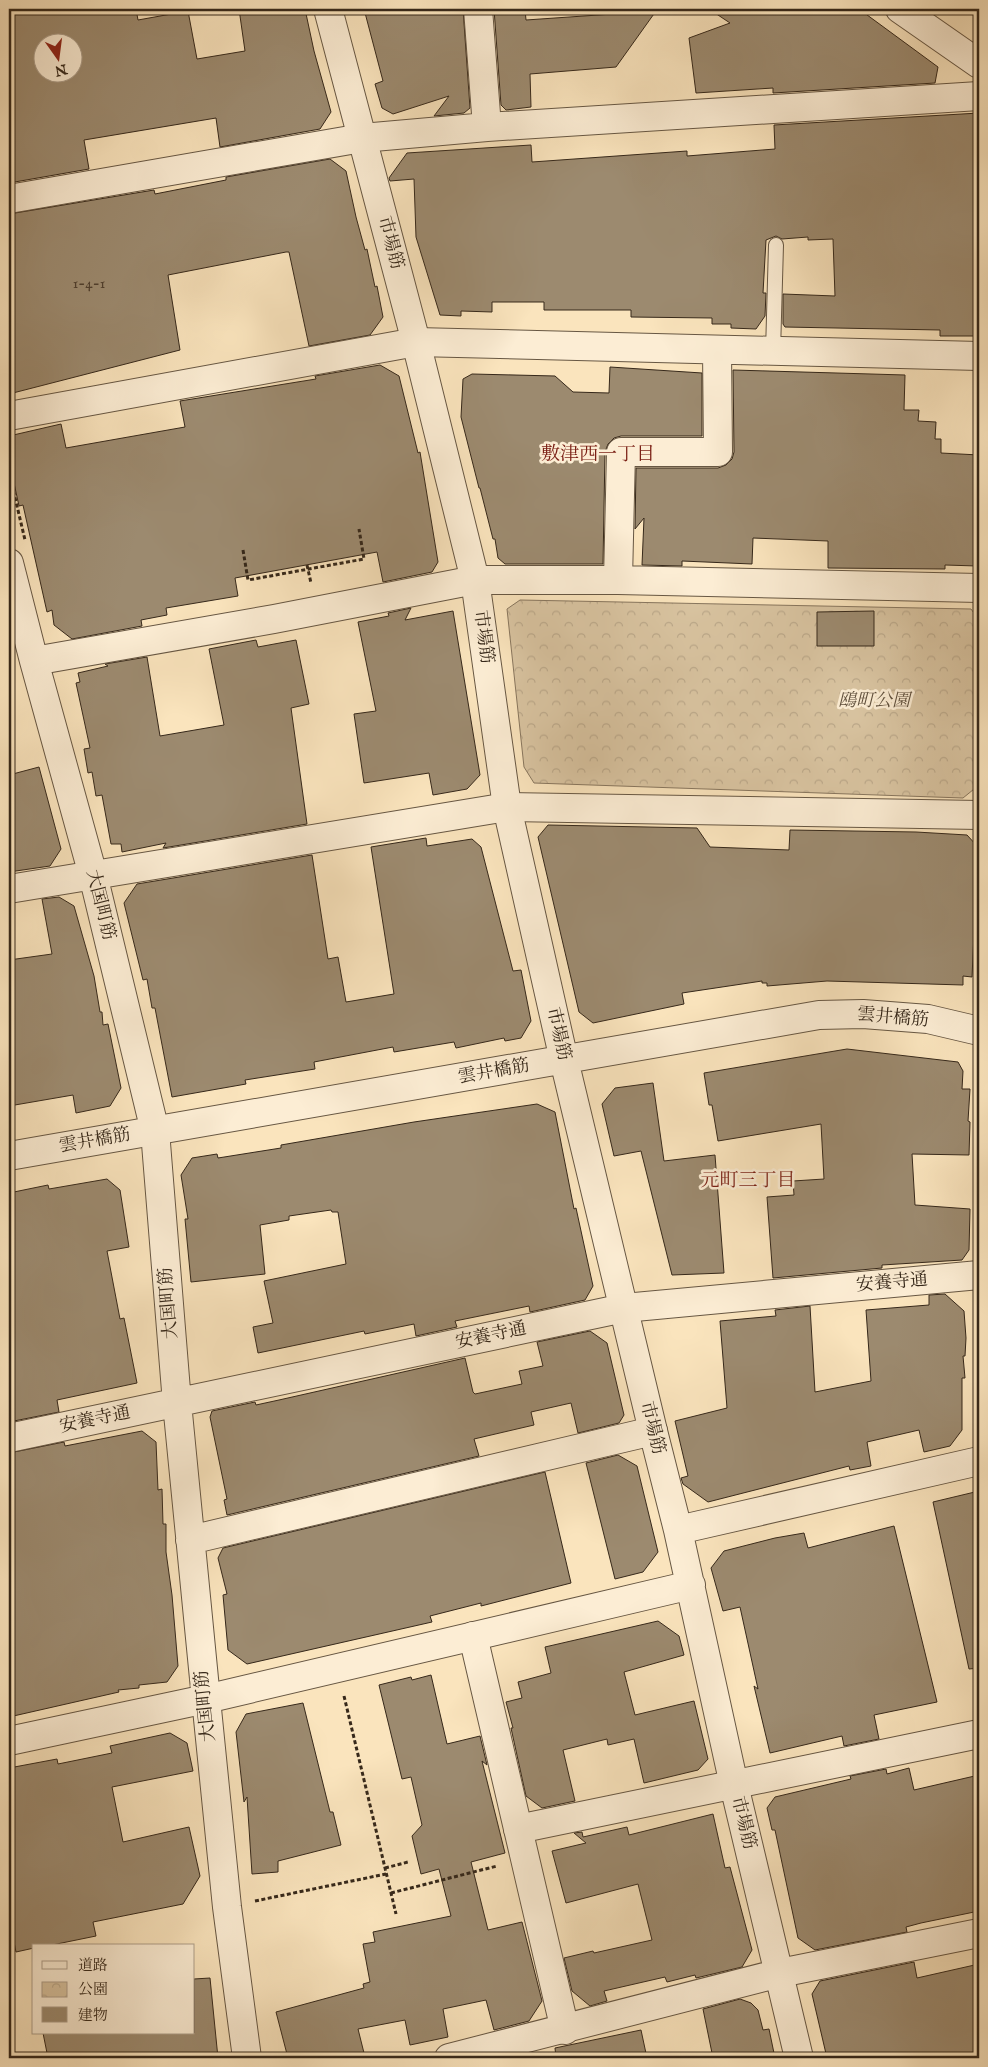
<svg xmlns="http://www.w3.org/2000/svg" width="988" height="2067" viewBox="0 0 988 2067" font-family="'IM FELL English','Noto Serif JP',serif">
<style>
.park{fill:url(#park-crowns);stroke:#88765e}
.building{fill:#9c8a6f;stroke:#36281a;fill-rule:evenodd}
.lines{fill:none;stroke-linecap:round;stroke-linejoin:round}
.service-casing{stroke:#675743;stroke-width:16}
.minor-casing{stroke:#675743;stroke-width:30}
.tertiary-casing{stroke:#675743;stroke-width:30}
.path{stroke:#36281a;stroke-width:3;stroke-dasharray:4 2.5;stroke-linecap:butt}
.service{stroke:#fcedd4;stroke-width:14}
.minor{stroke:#fcedd4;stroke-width:28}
.tertiary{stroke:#fcedd4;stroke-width:28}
.labels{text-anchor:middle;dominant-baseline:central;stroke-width:5;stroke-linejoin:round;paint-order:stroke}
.number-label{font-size:15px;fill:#50402f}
.street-label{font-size:18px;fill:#36281a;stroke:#fcedd4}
.park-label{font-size:18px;font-style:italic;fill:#5f4f3c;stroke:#fcedd4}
.neighbourhood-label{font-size:19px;fill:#7a1f14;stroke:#fcedd4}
</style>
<defs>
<pattern id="park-crowns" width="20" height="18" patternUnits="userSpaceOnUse" patternTransform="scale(1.25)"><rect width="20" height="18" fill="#d9c4a1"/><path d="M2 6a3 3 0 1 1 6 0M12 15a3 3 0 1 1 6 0" fill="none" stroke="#bba88a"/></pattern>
</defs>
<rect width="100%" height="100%" fill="#fae4bd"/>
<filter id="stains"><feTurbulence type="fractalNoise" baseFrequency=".004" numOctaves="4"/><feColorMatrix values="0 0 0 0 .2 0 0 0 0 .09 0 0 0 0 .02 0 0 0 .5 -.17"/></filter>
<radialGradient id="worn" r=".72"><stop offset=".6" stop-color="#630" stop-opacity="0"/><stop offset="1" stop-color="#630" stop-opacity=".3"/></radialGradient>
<path class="park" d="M520,600L971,609L979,620V785L963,798L534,783L524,767L507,609Z"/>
<path class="building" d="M9,9H136L138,20L188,11L197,59L245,51L239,9H305L314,51L331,112L320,129L220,147L216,118L84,140L89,169L9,183ZM42,42H72V72H42Z
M364,9H463L470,108L464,113L434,116L449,96L393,114L382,108L375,84L383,81Z
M494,9H525L526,20L656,11L616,67L530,74L531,107L506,110L501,105Z
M709,9H859L938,67L935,83L773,93V88L696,93L689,38L730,23Z
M979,113V336H940V330L785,327L783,324V294L835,296L833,239L808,240V237L782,239L776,236L766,240L763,293H766L765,316L756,329L731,328V324H712V318L631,317V310H544V302H492V312L461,311V316L440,315L416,237L414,179L390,181L389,178L407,153L531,145L532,162L687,151V156L775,149L774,125Z
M330,159L346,171L356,217L365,250L367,249L375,287L377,286L383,317L370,335L309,346L289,252H286L168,275L180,350L9,394V214L154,190L155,194L226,180V177Z
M380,365L399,376L418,453L420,452L438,562L432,572L383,582L377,552L235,578L238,596L166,608L167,615L141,620L142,626L72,639L54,625L52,610L47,612L23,505L19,506L9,460V436L61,424L66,448L185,427L180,401L316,379L315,376Z
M610,367L702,373V436H621L614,438L608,444L605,452L603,564H505L498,558L495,539H493L480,488H479L461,417L463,379L472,374L555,376L573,392L609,393Z
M733,370L905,375L904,410H919L918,421L936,422L935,439H941V453L979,455V554H977V566L945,565V569L828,568V541L753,538L752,564L682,561V566L642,565L644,518L635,529L636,468H718L726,465L732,459L734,452Z
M411,608L405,620L453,611L480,775L467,789L433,795L429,773L364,783L354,714L376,711L358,622L389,616L388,613Z
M874,611V646H817V612Z
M256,640L258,647L296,640L309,704L291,708L307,824L163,848L166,843L122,852L121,844H111L102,795L96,796L92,772L88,773L84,749L90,748L76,683L80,682L78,673L108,666L105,664L147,657L160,736L224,725L209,649Z
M39,767L61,849L50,866L9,872V775Z
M548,825L697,828L710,847L789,850L790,830L916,832L967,835L978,847L972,977L963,976V985L827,981L767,986V983H762V981L682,993L684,1004L593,1023L579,1012L538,837Z
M426,838L427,846L472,839L481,847L513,971L521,970L531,1021L521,1038L505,1041L504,1038L456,1048L454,1042L394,1052L393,1047L314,1062L315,1069L245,1080L246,1084L172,1097L155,1008H152L147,979L143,980L124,903L137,884L312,855L328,959L338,957L346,1002L394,994L371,847Z
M59,897L74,906L94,976L100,1012H102L103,1025L108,1024L121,1088L110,1106L76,1113L73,1095L9,1106V960L52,954L42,899Z
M847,1049L958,1062L963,1071L962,1089H970L968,1121L970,1122L969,1155L912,1154L915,1205L970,1209L969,1250L962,1260L882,1265V1268L773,1278L767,1197L794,1195L793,1181L824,1179L821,1124L718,1141L712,1105H709L704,1073Z
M653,1083L664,1161L715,1155L724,1273L672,1275L641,1151L614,1156L602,1104L615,1088Z
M537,1104L555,1112L574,1209L576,1208L593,1286L585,1300L530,1312L529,1306L455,1321L457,1327L416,1336L414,1324L365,1334L364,1331L258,1353L253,1327L273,1323L264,1281L346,1264L338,1212H332L331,1210L289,1216V1220L260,1225L265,1274L191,1282L185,1219H188L181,1175L192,1158L217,1154L218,1158L281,1148V1145L414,1122Z
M107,1179L120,1190L129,1247L107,1251L120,1319L124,1318L137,1383L57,1400L59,1412L9,1422V1193L48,1185L49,1189Z
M945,1294L964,1311L966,1338L965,1356H963L965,1378H962V1430L950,1446L924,1452L919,1430L867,1442L871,1466L850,1470L849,1466L708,1502L683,1484L681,1478L688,1476L675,1421L727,1408L720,1321L776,1316L775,1310L810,1306L815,1392L871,1381L866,1310L929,1305V1295Z
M590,1331L607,1343L624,1415L619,1423L578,1433L571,1403L531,1412L534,1425L474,1439L479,1456L227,1515L224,1500L227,1499L210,1417L212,1411L255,1402L256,1405L279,1400L465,1358L473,1392L475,1394L522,1384L519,1371L543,1366L537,1342Z
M142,1431L156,1442L158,1490L162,1489L163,1524H166V1552L172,1595L178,1666L167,1682L139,1685V1688L118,1690L119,1692L9,1717V1453L64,1442L65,1446Z
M618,1455L637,1466L658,1552L643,1572L615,1579L586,1463Z
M545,1472L571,1583L481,1606V1603L430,1616L432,1622L247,1664L228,1650L223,1595L227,1594L218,1558L223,1548Z
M979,1491V1668L969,1669L933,1502Z
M894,1526L937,1702L874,1715L879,1739L844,1746L842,1736L770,1753L754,1686L758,1689L740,1607L723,1611L711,1568L724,1551L775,1538L804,1533L808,1548Z
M658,1621L679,1636L684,1655L624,1672L635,1715L694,1701L708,1759L698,1770L644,1783L634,1739L608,1745L607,1739L563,1750L575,1801L542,1808L526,1796L511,1728H513L506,1702L522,1698L518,1682L551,1673L545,1647Z
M431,1675L447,1744L480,1736L487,1765L482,1761L505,1853L471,1862L488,1930L522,1922L542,2001L529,2021L494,2030L486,2000L443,2009L448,2037L410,2045L405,2020L358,2029L364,2053L344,2058H288L276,2012L364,1988L363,1984L370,1982L363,1944L375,1942L373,1932L451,1916L439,1869L421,1874L412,1836L422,1825L411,1777L402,1779L379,1685L411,1677L412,1680Z
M303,1703L330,1812H333L341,1845L278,1861V1872L252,1874L247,1797L244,1802L236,1732L246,1714Z
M170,1733L187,1743L193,1771L112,1787L123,1842L189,1827L200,1876L183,1904L93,1922L96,1936L47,1946H34V1948L16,1952L9,1916V1768L57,1759L58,1764L112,1753L110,1746Z
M909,1768L914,1790L979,1775V1911L921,1923L906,1927L907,1932L815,1950L798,1938L775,1830H772L767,1808L775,1797L851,1779L850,1776L886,1769L887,1774Z
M713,1814L725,1868L730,1867L752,1950L742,1967L696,1978L695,1975L667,1982L665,1977L604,1991L607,2001L590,2006L572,1991L564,1958L593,1951L594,1953L652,1940L638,1884L566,1903L552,1851L586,1843L574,1833L582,1832L583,1837L627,1827L629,1835Z
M914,1962L917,1978L979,1964V2021L974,2022L979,2046V2058H827L812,1994L820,1981Z
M210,1978L218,2058H48L43,2033H194V1979Z
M740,1999L751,2003L758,2010L763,2030L769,2029L775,2058H713L703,2009Z
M641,2030L647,2058H556L555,2048Z"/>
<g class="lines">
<defs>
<path id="service" d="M773,352L776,245"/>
<path id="minor" d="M478,9L487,127
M9,199L362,138L487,127L979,96
M9,416L416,342L979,356
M9,563L34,661L93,875L155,1131L177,1403L206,1699L227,1907L247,2058
M618,580L621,452H718L717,350
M34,661L274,619L475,580H618L979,588
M9,889L507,807L979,815
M9,1438L624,1308L979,1275
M190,1540L653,1431
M473,1636L565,2030"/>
<path id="tertiary" d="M328,9L416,342L475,580L507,807L564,1060L653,1431L678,1530L734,1785L799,2058
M900,9L979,64
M9,1156L819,1015L863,1014L928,1019L979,1031
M678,1530L979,1461
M9,1741L206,1699L691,1585
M518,1829L979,1734
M449,2058L780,1973L979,1933"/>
</defs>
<use href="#service" class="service-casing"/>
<use href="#minor" class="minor-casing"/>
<use href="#tertiary" class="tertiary-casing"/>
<path class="path" d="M9,472L25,540
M243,550L248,580L364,559L359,529
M307,565L311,583
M344,1696L396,1914
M385,1868L408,1862
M391,1893L497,1866
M255,1901L386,1874"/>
<use href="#service" class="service"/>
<use href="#minor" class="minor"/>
<use href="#tertiary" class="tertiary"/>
</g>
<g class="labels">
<g class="number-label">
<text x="89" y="283">1-4-1</text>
</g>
<g class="street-label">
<text transform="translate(390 243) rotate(75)">市場筋</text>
<text transform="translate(483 637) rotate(82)">市場筋</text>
<text transform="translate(100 905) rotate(76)">大国町筋</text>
<text transform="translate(893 1018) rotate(5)">雲井橋筋</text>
<text transform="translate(558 1034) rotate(77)">市場筋</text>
<text transform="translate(494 1072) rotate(-10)">雲井橋筋</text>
<text transform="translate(95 1141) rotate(-10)">雲井橋筋</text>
<text transform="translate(892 1283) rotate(-5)">安養寺通</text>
<text transform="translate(169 1303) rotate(-95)">大国町筋</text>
<text transform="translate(491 1336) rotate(-12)">安養寺通</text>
<text transform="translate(95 1420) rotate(-12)">安養寺通</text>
<text transform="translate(652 1428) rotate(76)">市場筋</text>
<text transform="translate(206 1706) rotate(-96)">大国町筋</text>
<text transform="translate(743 1823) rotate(76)">市場筋</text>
</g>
<g class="park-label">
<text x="874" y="701">鴎町公園</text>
</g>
<g class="neighbourhood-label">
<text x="598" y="455">敷津西一丁目</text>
<text x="748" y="1181">元町三丁目</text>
</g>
</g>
<rect width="988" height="2067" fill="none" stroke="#fae4bd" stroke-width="30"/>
<rect x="10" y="10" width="968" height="2047" fill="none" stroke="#36281a" stroke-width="2.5"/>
<rect x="15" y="15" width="958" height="2037" fill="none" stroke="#36281a"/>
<rect x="32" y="1944" width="162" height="90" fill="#fcedd4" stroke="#ad9e8a"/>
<rect x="42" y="1961" width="25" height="8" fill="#fcedd4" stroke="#ad9e8a"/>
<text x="78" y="1970" font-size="15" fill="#36281a">道路</text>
<rect x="42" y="1982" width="25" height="15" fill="url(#park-crowns)" stroke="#ad9e8a"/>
<text x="78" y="1994" font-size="15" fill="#36281a">公園</text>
<rect x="42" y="2007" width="25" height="15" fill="#9c8a6f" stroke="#ad9e8a"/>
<text x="78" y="2020" font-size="15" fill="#36281a">建物</text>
<g transform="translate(58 58) rotate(166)"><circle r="24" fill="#fcedd4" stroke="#ad9e8a"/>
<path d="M0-4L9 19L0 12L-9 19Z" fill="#8f2418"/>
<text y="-8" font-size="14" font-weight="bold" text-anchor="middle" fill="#36281a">N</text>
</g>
<rect width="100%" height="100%" filter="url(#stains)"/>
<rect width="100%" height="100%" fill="url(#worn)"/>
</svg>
